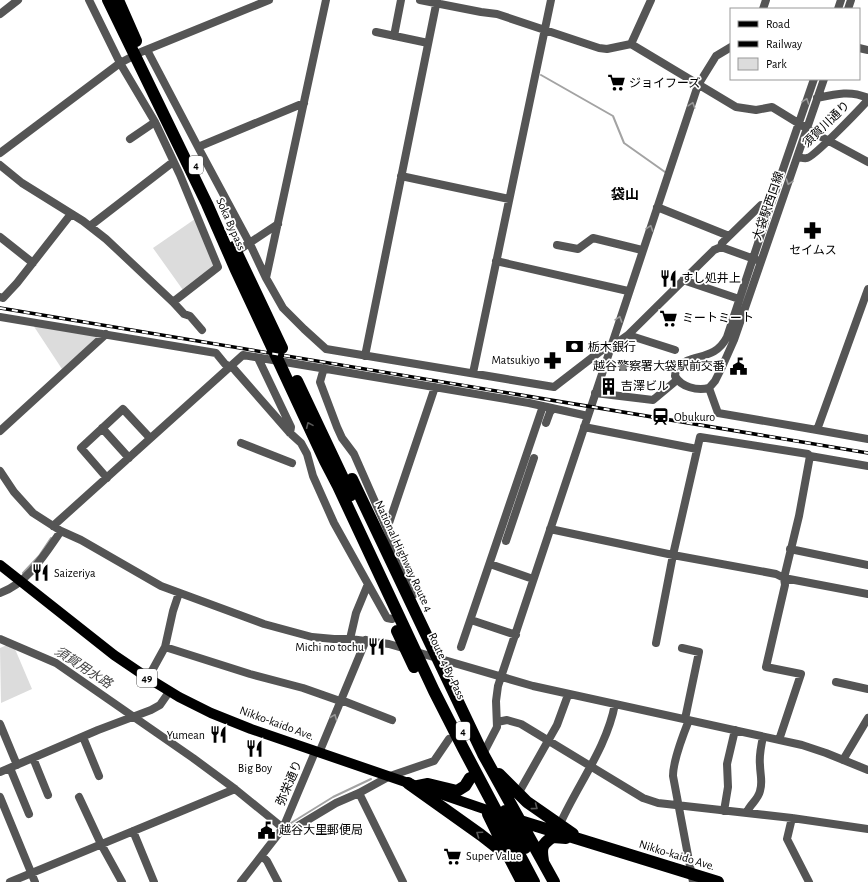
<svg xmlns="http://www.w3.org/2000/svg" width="868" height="882" viewBox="0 0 868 882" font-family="'Alegreya Sans','Noto Sans JP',sans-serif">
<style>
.green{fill:#dcdcdc}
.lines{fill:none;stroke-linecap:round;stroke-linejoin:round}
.stream{stroke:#a3a3a3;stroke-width:2}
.minor{stroke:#555;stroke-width:8}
.major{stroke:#000;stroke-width:10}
.highway{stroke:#000;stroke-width:12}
.rail-casing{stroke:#000;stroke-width:3.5}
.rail{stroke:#fff;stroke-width:2;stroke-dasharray:6;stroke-linecap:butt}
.oneway{stroke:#999}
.oneway2{stroke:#595959}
.labels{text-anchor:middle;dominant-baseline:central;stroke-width:3.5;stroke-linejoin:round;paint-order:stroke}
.shield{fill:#fff;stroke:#4c4c4c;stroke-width:1}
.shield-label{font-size:11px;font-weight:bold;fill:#000}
.poi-label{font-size:12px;fill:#000;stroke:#fff;text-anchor:start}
.street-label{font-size:12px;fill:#000;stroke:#fff}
.water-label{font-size:13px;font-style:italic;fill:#444;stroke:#fff}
.quarter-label{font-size:14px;font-weight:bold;fill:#000;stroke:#fff}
</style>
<rect width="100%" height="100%" fill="#fff"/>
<path class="green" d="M195,219L215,266L183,290L153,248Z
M33,325L100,335L62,369Z
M7,645L15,649L32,689L1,703L0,648Z"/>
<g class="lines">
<path class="stream" d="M541,75L613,116L624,143L665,172
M23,573L39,556L51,538
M291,823L333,797L371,779"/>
<path class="minor" d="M326,0L266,278L283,308L304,329L326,349L554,387L602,350L611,347L698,85L716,56L731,47
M420,0L481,12L497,14L599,48L607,49L631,44L736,107L756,110L772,107L816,134L868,162
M763,9L766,0
M838,9L841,0
M848,9L851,0
M0,14L18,0
M376,32L428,43
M394,36L401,0
M631,44L651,0
M859,48L868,50
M147,50L198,147L250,244L266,278
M814,79L770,207L727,337C714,362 693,352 676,368L675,376C681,387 697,391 709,388L715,381L722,367L734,340L824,79
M817,98C835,94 851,90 868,98
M130,139L155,122
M198,147L304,103
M0,153L120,63L141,52L269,0
M798,157C800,157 804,159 807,158C814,157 860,109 868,100
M0,165L22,183L83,221L106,239L173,302L218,267L180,175L155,122L120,63L89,0
M401,176L509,199
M657,207L729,236
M90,226L173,162
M0,237L33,263
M557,245L578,249L593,238L642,250
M721,247L722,243L761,205L770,207
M242,248L278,224
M496,261L628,291
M683,280L739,299
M868,289L817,430L868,439
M0,297L3,298L17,283L71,214
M173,302L184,314L190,316L202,330
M0,317L216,353L225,364L234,369L290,433L301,443L307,454L313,476L334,523L368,584L356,613L350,639
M628,335L675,350
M365,356L437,0
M258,358L291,427L290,433
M324,368L320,382L337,427L342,438L354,454L387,529L413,595
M473,373L551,0
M709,388L718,413L817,430
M595,393L653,400L677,380
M546,423L550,412L553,409
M584,427L697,449
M102,428L129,458
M0,431L106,334
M241,443L292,463
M810,456L868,466
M0,471L14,492L33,513L61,531L81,540L161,586L264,624L312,637L334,639H350L389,644L533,686L802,745L826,753L868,770
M107,478L81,448L123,409L150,438
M53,526L243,355L529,403L588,416
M387,529L435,387
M550,529L673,555L776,574L784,578L868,594
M506,541L534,458
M790,549L868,565
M490,564L533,579
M368,584L387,618L392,619
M0,593C28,583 45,554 61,531
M471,620L516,635
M0,639L56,663L193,758L235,789L283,828L291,830L336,803L359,793L390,776L434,761L449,739
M656,643L673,555L700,437L808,454L810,456L799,516L784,578L785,585L766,667L801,674L779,740
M165,647L250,674L303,688L340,701
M461,647L543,406
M682,648L699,652L685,719
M148,678L165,647L173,611L179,593
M836,682L868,689
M341,700L392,720
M689,720C683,735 673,760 673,776L693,882
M497,722L507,720L521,724L643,798L658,803L792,818L868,829
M0,724L17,765
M83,737L99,776
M319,753L366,640
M483,754L497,727L496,701L498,686L611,347L628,335L714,250L721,247L757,260
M33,758L48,795
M843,760L868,718
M10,768L29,814
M0,772L98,730L151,710L160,705L169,692
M359,793L403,882
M518,794L557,725L568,695
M0,797L35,882
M79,797L101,844L122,882
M724,811L728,787L727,764L735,730
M747,812C750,804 758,800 760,791C763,782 760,774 760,765C759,756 761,746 763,737
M792,818L787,839L809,882
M560,824C578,784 607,747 615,704
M133,831L154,882
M262,856L267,861L278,882
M10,882L235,789
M241,882L283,828L315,752"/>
<path class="major" d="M0,565L114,655L148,678L179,697L211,713L251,729L487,810"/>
<path class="highway" d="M108,0L207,204L236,270L325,461L338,486L434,691L463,748L534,882
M118,0L136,41
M234,247L282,348
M297,381L351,495
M352,479L483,754L554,882
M397,631L414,667
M499,774L527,802L573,834
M408,783L481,835L504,853
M418,786L428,784L457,791L465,786L470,778
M505,811L525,848
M488,814L510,859L522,882
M517,820L718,882
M543,861C541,849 541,844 553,837L566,838"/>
<defs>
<path id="rail" d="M0,308L868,453"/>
</defs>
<use href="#rail" class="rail-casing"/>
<use href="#rail" class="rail"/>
</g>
<defs><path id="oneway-chevron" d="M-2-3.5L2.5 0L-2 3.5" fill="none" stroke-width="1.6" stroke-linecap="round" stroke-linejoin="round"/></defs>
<g class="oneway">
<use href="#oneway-chevron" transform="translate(806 101) rotate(-71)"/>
<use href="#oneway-chevron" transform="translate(692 105) rotate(-72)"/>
<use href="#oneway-chevron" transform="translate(789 182) rotate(109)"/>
<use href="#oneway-chevron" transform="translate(650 228) rotate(-71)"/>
<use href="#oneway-chevron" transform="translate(619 319) rotate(-72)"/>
<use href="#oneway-chevron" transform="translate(334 717) rotate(-68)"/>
</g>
<g class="oneway2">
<use href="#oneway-chevron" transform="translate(309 425) rotate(-114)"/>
<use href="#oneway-chevron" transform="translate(535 807) rotate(37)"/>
<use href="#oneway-chevron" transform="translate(479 834) rotate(-145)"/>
</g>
<defs>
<symbol id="supermarket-bare" viewBox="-9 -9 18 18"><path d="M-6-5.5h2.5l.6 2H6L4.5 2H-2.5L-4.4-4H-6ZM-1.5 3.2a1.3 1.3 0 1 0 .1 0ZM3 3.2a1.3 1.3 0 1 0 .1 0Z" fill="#000" stroke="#fff" stroke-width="2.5" paint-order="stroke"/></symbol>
<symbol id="pharmacy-bare" viewBox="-9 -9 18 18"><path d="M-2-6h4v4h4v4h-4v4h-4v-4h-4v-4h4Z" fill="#000" stroke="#fff" stroke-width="2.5" paint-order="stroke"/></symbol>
<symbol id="restaurant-bare" viewBox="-9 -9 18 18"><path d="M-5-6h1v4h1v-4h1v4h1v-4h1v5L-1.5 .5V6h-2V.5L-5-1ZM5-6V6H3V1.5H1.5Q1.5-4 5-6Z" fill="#000" stroke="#fff" stroke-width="2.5" paint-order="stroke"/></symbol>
<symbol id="bank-bare" viewBox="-9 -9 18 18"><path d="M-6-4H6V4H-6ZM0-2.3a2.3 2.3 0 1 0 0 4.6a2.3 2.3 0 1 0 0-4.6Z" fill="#000" stroke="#fff" stroke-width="2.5" paint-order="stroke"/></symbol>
<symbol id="civic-bare" viewBox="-9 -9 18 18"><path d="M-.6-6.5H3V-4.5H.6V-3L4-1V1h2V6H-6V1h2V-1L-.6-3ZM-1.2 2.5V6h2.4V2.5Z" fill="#000" stroke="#fff" stroke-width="2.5" paint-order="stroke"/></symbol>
<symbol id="building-bare" viewBox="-9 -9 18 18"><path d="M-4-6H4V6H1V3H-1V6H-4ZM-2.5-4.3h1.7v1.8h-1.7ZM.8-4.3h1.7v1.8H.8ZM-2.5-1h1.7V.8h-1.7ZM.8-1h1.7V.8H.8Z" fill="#000" stroke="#fff" stroke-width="2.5" paint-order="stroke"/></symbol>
<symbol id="station-bare" viewBox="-9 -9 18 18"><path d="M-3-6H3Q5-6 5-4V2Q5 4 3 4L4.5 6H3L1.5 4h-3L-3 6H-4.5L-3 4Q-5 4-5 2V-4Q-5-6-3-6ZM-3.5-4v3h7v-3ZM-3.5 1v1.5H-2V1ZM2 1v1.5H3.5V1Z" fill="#000" stroke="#fff" stroke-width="2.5" paint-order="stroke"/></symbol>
</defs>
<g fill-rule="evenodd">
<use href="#supermarket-bare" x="604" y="70" width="25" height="25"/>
<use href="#pharmacy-bare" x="800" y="218" width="25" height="25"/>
<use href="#restaurant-bare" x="656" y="266" width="25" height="25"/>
<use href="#supermarket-bare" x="656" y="306" width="25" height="25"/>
<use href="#bank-bare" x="562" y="334" width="25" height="25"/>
<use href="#pharmacy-bare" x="540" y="348" width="25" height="25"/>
<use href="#civic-bare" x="726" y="354" width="25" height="25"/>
<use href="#building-bare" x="596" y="374" width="25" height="25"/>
<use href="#station-bare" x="648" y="404" width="25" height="25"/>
<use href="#restaurant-bare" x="28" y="560" width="25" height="25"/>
<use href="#restaurant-bare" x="364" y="634" width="25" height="25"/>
<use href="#restaurant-bare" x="206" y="722" width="25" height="25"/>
<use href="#restaurant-bare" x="242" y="736" width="25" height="25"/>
<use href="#civic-bare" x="254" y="818" width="25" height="25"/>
<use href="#supermarket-bare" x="440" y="844" width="25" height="25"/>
</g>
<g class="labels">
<g class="shield">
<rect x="189" y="156" width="14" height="18" rx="3"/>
<rect x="137" y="669" width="20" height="18" rx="3"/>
<rect x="456" y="722" width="14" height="18" rx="3"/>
</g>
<g class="shield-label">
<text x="196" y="165">4</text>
<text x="147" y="678">49</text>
<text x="463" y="731">4</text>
</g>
<g class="poi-label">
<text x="629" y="83">ジョイフーズ</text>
<text x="813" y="250" text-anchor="middle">セイムス</text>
<text x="681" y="278">すし処井上</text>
<text x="682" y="318">ミートミート</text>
<text x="588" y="347">栃木銀行</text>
<text x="540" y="360" text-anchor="end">Matsukiyo</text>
<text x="725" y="366" text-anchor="end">越谷警察署大袋駅前交番</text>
<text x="621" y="386">吉澤ビル</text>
<text x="674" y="417">Obukuro</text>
<text x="54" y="573">Saizeriya</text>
<text x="364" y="647" text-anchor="end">Michi no tochu</text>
<text x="205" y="735" text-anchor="end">Yumean</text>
<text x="255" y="768" text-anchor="middle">Big Boy</text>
<text x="279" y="830">越谷大里郵便局</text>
<text x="466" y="856">Super Value</text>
</g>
<g class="street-label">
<text transform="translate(826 124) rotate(-44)">須賀川通り</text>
<text transform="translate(768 206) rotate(-71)">大袋駅西口線</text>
<text transform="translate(231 224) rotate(66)">Soka Bypass</text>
<text transform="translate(404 556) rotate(65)">National Highway Route 4</text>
<text transform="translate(447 666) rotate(65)">Route 4 By-Pass</text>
<text transform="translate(277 723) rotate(20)">Nikko-kaido Ave.</text>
<text transform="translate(289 783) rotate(-67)">弥栄通り</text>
<text transform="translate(677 855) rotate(17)">Nikko-kaido Ave.</text>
</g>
<g class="water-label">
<text transform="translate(83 668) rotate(33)">須賀用水路</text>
</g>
<g class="quarter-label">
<text x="625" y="195">袋山</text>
</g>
</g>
<rect x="730" y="8" width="130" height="72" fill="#ffffff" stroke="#999999"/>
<rect x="738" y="21" width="20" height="6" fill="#000000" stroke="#999999"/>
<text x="766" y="28" font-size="12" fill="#000000">Road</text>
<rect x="738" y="41" width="20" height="6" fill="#000000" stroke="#999999"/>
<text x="766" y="48" font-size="12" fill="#000000">Railway</text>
<rect x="738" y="58" width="20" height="12" fill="#dcdcdc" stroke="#999999"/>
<text x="766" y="68" font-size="12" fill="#000000">Park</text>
</svg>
